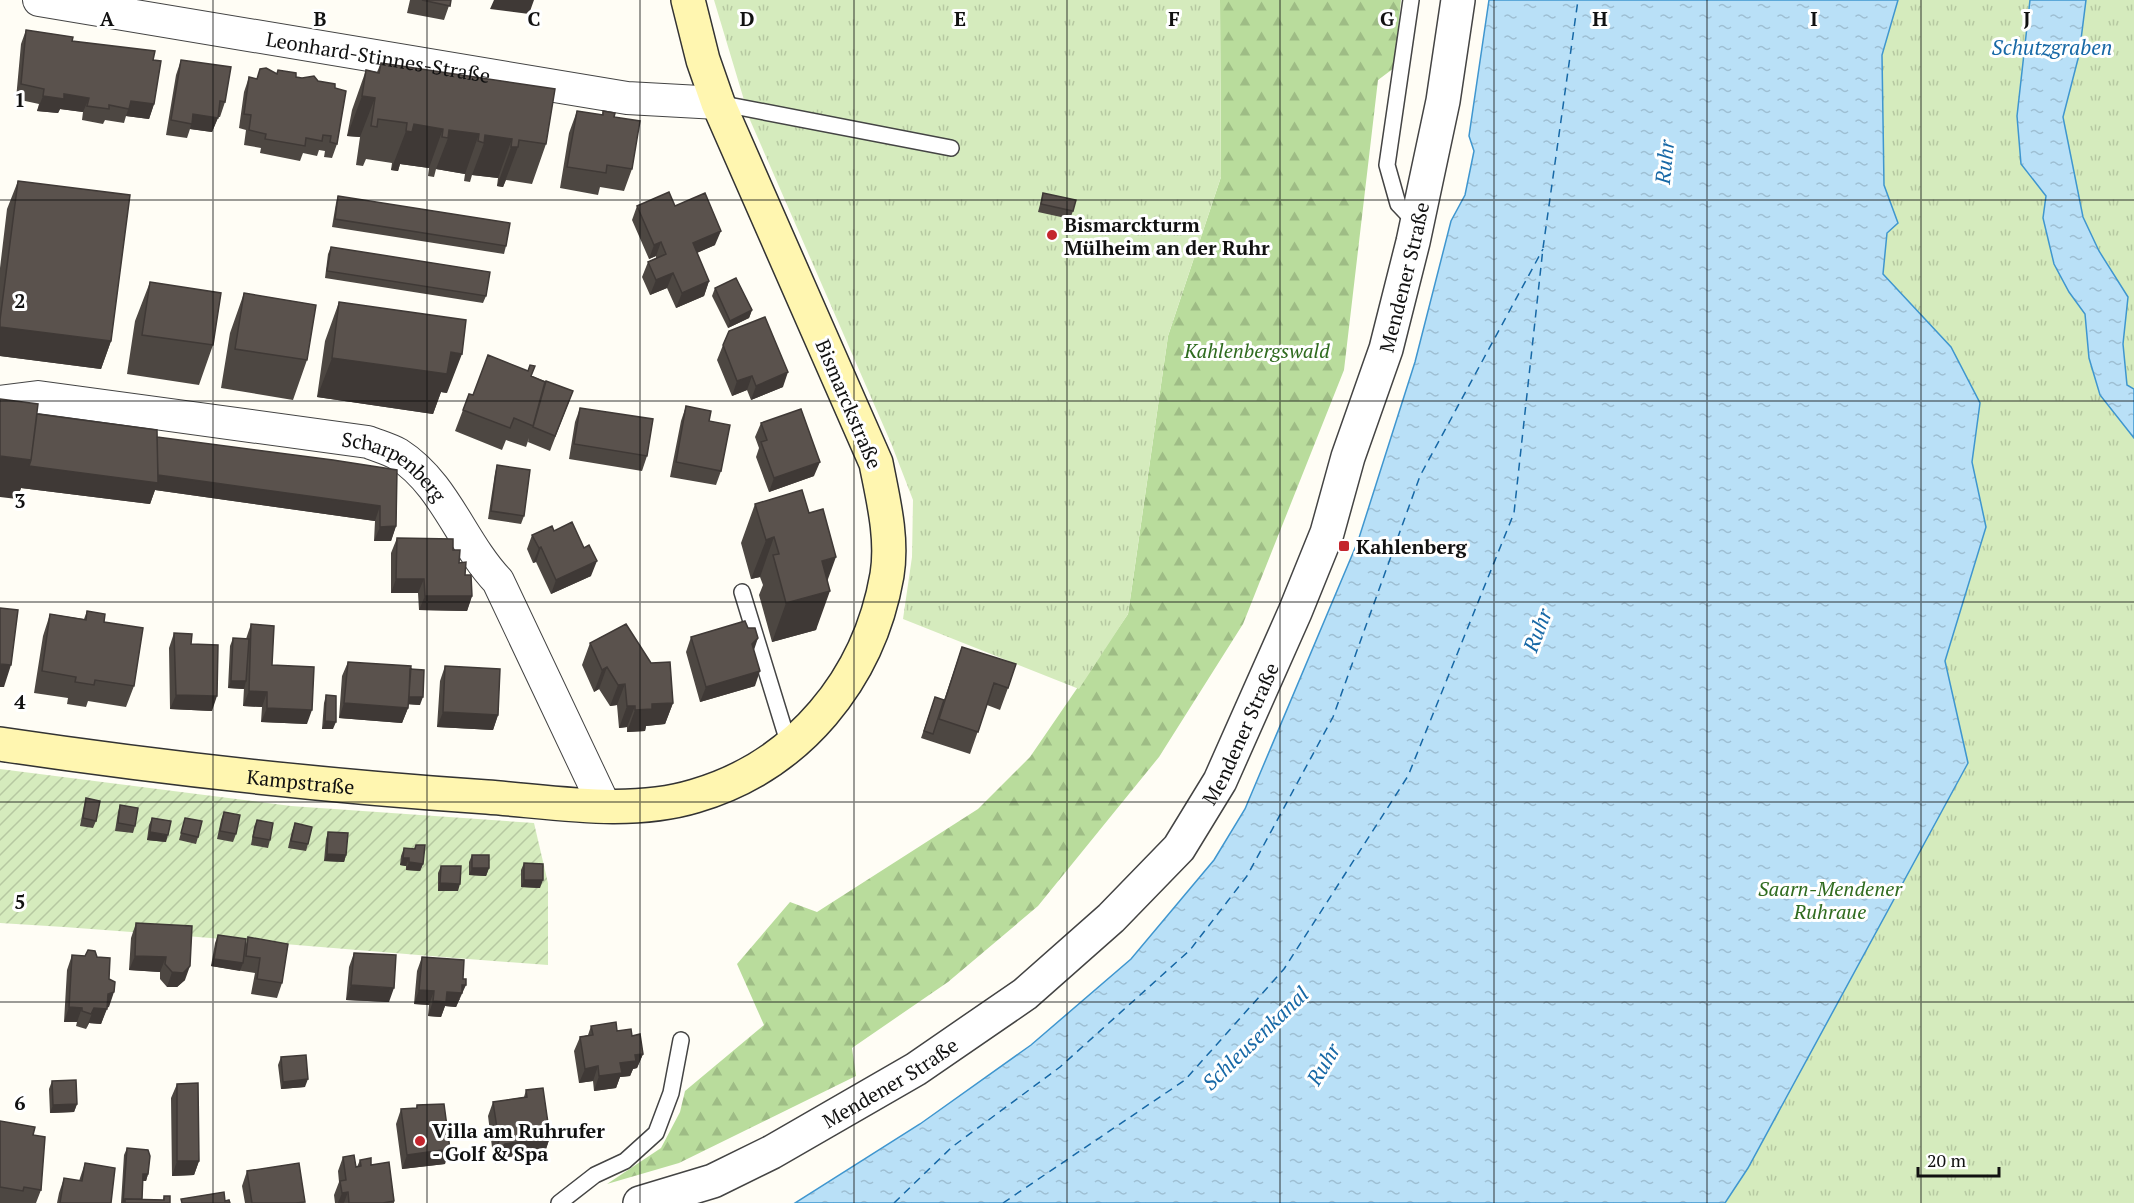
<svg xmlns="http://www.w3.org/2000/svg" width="2134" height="1203" viewBox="0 0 2134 1203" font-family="'PT Serif',serif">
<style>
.forest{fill:url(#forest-firs)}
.park{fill:url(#park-tufts)}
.garden{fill:url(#garden-furrows)}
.water{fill:url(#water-ripples);stroke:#3f96cf;stroke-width:1.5}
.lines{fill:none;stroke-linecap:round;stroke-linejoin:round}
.ferry{stroke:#1768a6;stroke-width:1.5;stroke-dasharray:8 6;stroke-linecap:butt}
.service-casing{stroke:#444;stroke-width:18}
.minor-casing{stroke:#444;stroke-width:34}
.tertiary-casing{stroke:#444;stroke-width:36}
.secondary-casing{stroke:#333;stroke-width:36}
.service{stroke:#fff;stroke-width:15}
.minor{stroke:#fff;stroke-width:32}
.tertiary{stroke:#fff;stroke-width:33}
.secondary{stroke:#fff6b0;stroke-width:33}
.wall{fill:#4d4742}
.shaded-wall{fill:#3f3936}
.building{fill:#5a524d;stroke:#3f3936;stroke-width:1.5}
.grid{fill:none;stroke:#111;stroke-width:1.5;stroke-opacity:0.55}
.poi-dot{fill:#c4262e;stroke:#fff;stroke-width:2}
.labels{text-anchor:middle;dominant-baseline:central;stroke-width:6;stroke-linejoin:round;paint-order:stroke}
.street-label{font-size:20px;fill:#111;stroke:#fff}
.poi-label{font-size:20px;font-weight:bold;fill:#111;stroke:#fff;text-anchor:start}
.park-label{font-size:20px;font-style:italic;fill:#2f6b1f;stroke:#fff}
.water-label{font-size:21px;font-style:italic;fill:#1768a6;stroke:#fff}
.grid-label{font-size:20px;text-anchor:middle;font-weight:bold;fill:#111;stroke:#fff;stroke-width:6;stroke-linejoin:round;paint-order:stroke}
</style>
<defs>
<pattern id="forest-firs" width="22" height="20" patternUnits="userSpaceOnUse" patternTransform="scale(1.5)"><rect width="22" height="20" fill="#b9dc9c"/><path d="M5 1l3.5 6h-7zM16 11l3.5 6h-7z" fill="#9ebc85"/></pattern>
<pattern id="park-tufts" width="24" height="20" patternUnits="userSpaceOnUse" patternTransform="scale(1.5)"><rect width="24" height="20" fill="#d5ebbd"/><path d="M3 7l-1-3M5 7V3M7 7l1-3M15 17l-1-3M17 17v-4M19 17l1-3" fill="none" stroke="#b6c8a1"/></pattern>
<pattern id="garden-furrows" width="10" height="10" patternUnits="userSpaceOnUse" patternTransform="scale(1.5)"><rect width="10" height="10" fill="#d5ebbd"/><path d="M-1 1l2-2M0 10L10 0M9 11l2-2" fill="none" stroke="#b6c8a1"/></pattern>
<pattern id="water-ripples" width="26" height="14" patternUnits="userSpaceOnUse" patternTransform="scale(1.5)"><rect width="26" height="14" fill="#b9e0f7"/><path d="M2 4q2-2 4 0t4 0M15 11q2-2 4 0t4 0" fill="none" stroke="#9ebfd3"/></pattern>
</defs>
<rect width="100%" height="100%" fill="#fffdf5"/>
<path class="forest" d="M1220,0H1401L1394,68L1378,80L1344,370L1243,624L1159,757L1038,906L948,982L852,1048L856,1076L679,1163L607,1184L661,1148L680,1112L685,1091L764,1025L737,964L790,902L817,912L978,809L1030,757L1128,614L1168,336L1221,177Z"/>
<path class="park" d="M714,0H1220L1221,177L1168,336L1128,614L1079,689L903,619L912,557L913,500L891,443L750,120Z
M1762,0H2134V1203H1365Z"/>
<path class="garden" d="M0,769L291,806L534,823L548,883V965C365,952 183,934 0,923Z"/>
<path class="water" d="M1489,0H1898L1882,55L1884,185L1898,223L1887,233L1883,274L1951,347L1980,403L1972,462L1986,527L1945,661L1968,763L1748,1168L1725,1203H795L920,1124L1031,1045L1131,959L1214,860L1245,809L1358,541L1415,362L1451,221L1465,195L1474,151L1469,136Z
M2030,0H2086L2079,55L2063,117L2083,217L2099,251L2128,297L2123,344L2127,385L2134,389V438L2100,395L2089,358L2085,314L2069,292L2054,264L2043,218L2046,196L2021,164L2017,116Z"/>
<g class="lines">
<path class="ferry" d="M894,1203L952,1147L1060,1067L1190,950L1247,876L1333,717L1420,476L1543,249
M1003,1203L1185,1080L1284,969L1408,776L1514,513L1543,248L1578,0"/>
<defs>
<path id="service" d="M1411,0L1387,165L1398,204L1417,224
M718,103L951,148
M742,592L789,745
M559,1203L595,1175L625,1161L656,1133L671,1093L681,1040"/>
<g id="minor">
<path id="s1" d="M39,0L627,98L718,103"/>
<path id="s2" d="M0,402L38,397L368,442C378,446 389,449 398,454C445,484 461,542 498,581L604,805"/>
</g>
<g id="tertiary">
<path id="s3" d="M640,1203L713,1181L772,1152L916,1069L1025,994L1111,918L1179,848L1220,781L1295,612L1327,533L1348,457L1386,349L1413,242L1443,101L1458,0"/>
</g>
<g id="secondary">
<path id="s4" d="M0,744C162,768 324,786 487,797C554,802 629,816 695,796C798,766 869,679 887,575C893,538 883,499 876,463L718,103L703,60L688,0"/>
</g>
</defs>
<use href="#service" class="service-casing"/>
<use href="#minor" class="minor-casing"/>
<use href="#tertiary" class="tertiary-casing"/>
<use href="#secondary" class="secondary-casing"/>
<use href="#service" class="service"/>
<use href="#minor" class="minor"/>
<use href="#tertiary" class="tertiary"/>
<use href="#secondary" class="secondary"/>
</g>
<path class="wall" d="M410,0H451L444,20L407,13Z
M26,30L153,60L154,104L149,119L126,116L124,123L105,120L103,124L82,120L83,112L60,109L58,113L37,111L39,104L16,99L21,44Z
M181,60L225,102L220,117H218L212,132L190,129L187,138L166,135L176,75Z
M381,63L546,144L532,184L506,180L503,187L497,186L498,178L472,175L470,182L464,181L465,174L436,169L434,177L428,176L429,168L400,164L398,171L391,170L392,163L366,159L363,166L356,165L360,137L347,136L352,110L366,70L377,72Z
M277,74L318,81L335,88L337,144L332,158L324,157L325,151L319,150L317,156L303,153L300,161L260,153L261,148L244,145L246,130L239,128L244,92L249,77L257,79Z
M577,111L602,115L603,111L614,117L632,169L624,191L600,187L598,195L560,188L569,133Z
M18,181L111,341L101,369L0,356V268L7,209Z
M1043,193L1073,211L1070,219L1038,212Z
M338,196L506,246L504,254L332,227L336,203Z
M637,206H675L715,245L697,253L709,281L704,296L676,308L667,288L650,295L642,277L648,262L656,258V256L649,259L632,220Z
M331,247L486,296L483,303L325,278L328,254Z
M150,282L213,345L199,385L127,374L135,321Z
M715,288L752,310L749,318L728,328L712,296Z
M244,293L307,360L293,400L221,388L230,333Z
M339,302L447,393L441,392L433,414L317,397L325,341Z
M723,345L783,387L751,400L747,390L732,396L717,360Z
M531,376L573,391L550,451L528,442L529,438L526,447L506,440L502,450L455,431L469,394L473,395Z
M686,406L709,421L721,471L716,485L670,477L681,421Z
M580,408L647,456L642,471L569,459L575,422Z
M37,414L157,437L397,470L396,526L391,541H374L375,521L155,490L150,504L21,488L17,499Z
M761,423L814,476L769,492L756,457L759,448L755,437Z
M497,465L524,516L521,524L488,519L495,473Z
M755,504L827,581L816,630L772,642L759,595L763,585L760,577L751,579L741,543Z
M554,531L591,576L551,594L536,562L533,563L527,549L532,535Z
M397,538L453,550L465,575L472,596L467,611L419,610L418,593H391V553Z
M87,611L104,622L134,686L126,707L88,701L86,707L67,704L68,698L34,693L43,636L50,614L84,619Z
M251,624L272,665L307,724L261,722L262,707L243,706L244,688V689L228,688L230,646L233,638L246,639Z
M174,633L191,644L212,711L170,709L169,648Z
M691,637L754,649L755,686L700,702L686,652Z
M590,643L673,703L665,724L646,726L645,731L627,732V727L619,728L617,705L610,706L599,689L594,692L582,665Z
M962,647L1008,688L1000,710L987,705L970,754L921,738L935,697L944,700Z
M348,662L410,669L420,705L408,704V708L402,723L339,718L342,676Z
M445,666L498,715L493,730L437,727L440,681Z
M326,695L333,729H322L324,703Z
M86,798L96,821L93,828L80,826L84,805Z
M120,805L135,826L133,833L115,831L118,812Z
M224,812L236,834L233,842L217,839L221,820Z
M152,818L166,842L147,840L149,825Z
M185,818L198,837L196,844L179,840Z
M257,820L270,840L268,848L251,845L254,827Z
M295,823L308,844L306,851L288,848L292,831Z
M328,832L346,855L344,862L324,861L326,839Z
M416,845L423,864L420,871L406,870V866L400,865L401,856L404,848L414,849Z
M472,855L489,868L486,876L469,875V862Z
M524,863L540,888L521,887V870Z
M441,866L458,891H438V873Z
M136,923L185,980L177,987H167L160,979V972L129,970L131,938Z
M218,935L246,944L248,937L282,983L277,998L251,994L255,973L211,966L215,943Z
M354,953L389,1002L346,1000L349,967Z
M72,955L97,957L109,1007H107L101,1024L89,1023L86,1029L76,1026L77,1022H64L67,970Z
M422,957L460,1000H459L456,1007L445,1006L441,1017L428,1016L429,1005L414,1004L417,971Z
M591,1026L617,1031L632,1036L643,1054L637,1068L633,1069L630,1076L620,1077L616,1088L594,1091L593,1081L579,1083L574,1051L580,1037L588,1035Z
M281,1057L305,1087L281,1089L278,1065Z
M52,1081L77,1104L74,1112L50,1113L49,1089Z
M177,1084L199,1161L194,1175L172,1176L171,1098Z
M526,1090L550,1137L545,1152L500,1158L496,1164L492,1161L493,1155L488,1116L493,1102L524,1097Z
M417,1105L445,1164L402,1169L396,1124L401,1109L416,1108Z
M0,1121L33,1135L41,1190L36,1203H0Z
M127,1148L148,1174L146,1181H143L142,1199L163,1200L164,1196L170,1203H121L124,1155Z
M343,1157L356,1167H357L360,1160L371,1165L394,1201V1203H335L334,1195L339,1182L338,1171Z
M85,1163L111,1203H57L59,1193L64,1178L79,1181Z
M247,1171L305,1203H245L242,1186Z"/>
<path class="shaded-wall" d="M494,0H534L529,14L490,9Z
M64,94L89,98L83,112L60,109L58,113L37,111L43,96Z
M362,96L375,98L360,137L347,136Z
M131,101L154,104L149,119L126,116Z
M193,114L218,118L212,132L190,129Z
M414,124L443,129L429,168L400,164L398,171L391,170L406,131Z
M449,130L479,134L465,174L436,169L448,138Z
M485,135L512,139L498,178L472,175L484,143Z
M511,147H518L503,187L497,186Z
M721,231L715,245L687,257L693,243Z
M661,242L656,256L649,259L654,245Z
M673,273L667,288L650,295L656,280Z
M709,281L704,296L676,308L682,293Z
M752,310L749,318L728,328L730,321Z
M0,327L111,341L101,369L0,356Z
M451,352L462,354L447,393L441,392L433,414L317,397L332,358Z
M788,372L783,387L751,400L756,386Z
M752,376L747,390L732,396L737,381Z
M0,456L156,475L380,506L375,521L155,490L150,504L21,488L17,499L0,497Z
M820,462L814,476L769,492L774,478Z
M396,526L391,541H374L380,527Z
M774,537L760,577L751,579L766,540Z
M541,547L536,562L533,563L539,548Z
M836,557L823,593L830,591L816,630L772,642L786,603L822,561Z
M597,561L591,576L551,594L556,580Z
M396,579H424L418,593H391Z
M425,596H472L467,611L419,610Z
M758,638L753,653L752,644Z
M0,664L11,665L4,687H0Z
M607,667L599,689L594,692L602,670Z
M760,671L755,686L700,702L706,687Z
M231,681H246L244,689L228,688Z
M625,684L617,705L610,706L618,685Z
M249,691L267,692L262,707L243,706Z
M176,695L217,696L212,711L170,709Z
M406,696L423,697L420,705L404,704Z
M344,703L408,708L402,723L339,718Z
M673,703L665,724L646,726L645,731L627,732L635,710L652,704Z
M627,706H635L627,727L619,728Z
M267,708L312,710L307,724L261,722Z
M443,712L498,715L493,730L437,727Z
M325,721L336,722L333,729H322Z
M150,832L168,835L166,842L147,840Z
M327,854L346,855L344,862L324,861Z
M403,858H409L406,866L400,865Z
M409,862L423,864L420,871L406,870Z
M472,868H489L486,876L469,875Z
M524,880H543L540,888L521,887Z
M440,883L460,884L458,891H438Z
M135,956L166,957L160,972L129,970Z
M214,959L243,963L240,971L211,966Z
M190,966L185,980L177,987H167L172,972Z
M351,985L394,988L389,1002L346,1000Z
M462,985H466L456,1007L445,1006L441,1017L428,1016L433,1001L447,992Z
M419,990L434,991L429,1005L414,1004Z
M114,992L109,1007L103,1009H107L101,1024L89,1023L86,1029L94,1008L108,994Z
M69,1007L82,1008L77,1022H64Z
M643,1054L637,1068L633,1069L630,1076L620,1077L616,1088L594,1091L599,1076L635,1055Z
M598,1066L593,1081L579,1083L585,1069Z
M308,1079L305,1087L281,1089L283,1082Z
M77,1104L74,1112L50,1113L53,1105Z
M550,1137L545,1152L500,1158L496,1164L501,1149L505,1144Z
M450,1149L445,1164L402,1169L407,1155Z
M177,1161H199L194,1175L172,1176Z
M143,1174H148L146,1181H141Z
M348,1192L344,1203H338L342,1193Z"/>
<path class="building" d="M422,0H451L450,6Z
M26,30L73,37L72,41L155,51L153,60L161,61L154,104L131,101L129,109L109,105V109L87,106L89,98L64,94V99L43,96L44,89L21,84Z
M181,60L231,67L225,102L220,101L218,118L193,114L192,124L171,120Z
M381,63L555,89L546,144L519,140L518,147H511L512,139L485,135L484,143L478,141L479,134L449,130L448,138L442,137L443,129L414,124L412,132L406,131L407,123L378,119L377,127L371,126L375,98L362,96L366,70L379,73Z
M266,68L277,74L278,70L296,73V77L302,78L314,76L318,81L335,84V88L346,91L337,144L330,142L331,136L323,135L322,141L306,138L305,146L265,139L266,134L249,130L251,115L244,114L249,77L257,79L260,69Z
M577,111L603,115V111L615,113L614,117L640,121L632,169L607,165L606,173L567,167Z
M18,181L130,195L111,341L0,327V320Z
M669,192L675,206L705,193L721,231L693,243L709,281L682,293L673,273L656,280L648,262L666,254L661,242L654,245L637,206Z
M1043,193L1076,200L1073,211L1041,204Z
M338,196L510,223L506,246L335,219Z
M331,247L490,272L486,296L327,271Z
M736,278L752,310L730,321L715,288Z
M150,282L221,293L213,345L142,335Z
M244,293L316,305L307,360L235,349Z
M339,302L466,320L462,354L451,352L447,374L332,358Z
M765,317L788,372L756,386L752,376L737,381L723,345L729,331Z
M488,355L528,371L530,365L535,366L531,376L545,382L533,426L514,418L510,428L463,410L469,394L473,395Z
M546,381L573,391L555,436L533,427Z
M0,399L38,404L31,460L0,456Z
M686,406L711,411L709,421L730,425L721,471L676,462Z
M580,408L653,419L647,456L574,444Z
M801,409L820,462L774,478L761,442L767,440L761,423Z
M37,414L157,430L158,483L29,466L31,460Z
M157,437L333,460L397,470L396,526L380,527V506L158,475Z
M497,465L530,470L524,516L491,511Z
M802,490L809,513L823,509L836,557L822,561L830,591L786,603L773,555L779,554L774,537L766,540L755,504Z
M572,522L584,548L589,545L597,561L556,580L541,547L539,548L532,535L552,526L554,531Z
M397,538L453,539V550H460L459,563L466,562L465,575H471L472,596H425L424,579H396Z
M0,608L18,610L11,665L0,664Z
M87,611L105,614L104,622L143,628L134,686L95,680L94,685L75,682L76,677L42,671L50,614L86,620Z
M745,621L748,628H755L758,638L752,644L760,671L706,687L691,637Z
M251,624L274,626L272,665L314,667L312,710L267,708V692L249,691Z
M626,624L651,663L670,662L673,703L652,704V709L635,710V706H627L625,684L618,685L607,667L602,670L590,643Z
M174,633L192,634L191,644L218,645L217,696L176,695Z
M233,638L249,639L246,681H231Z
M962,647L1016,664L1008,688L994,683L978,732L939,719Z
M348,662L411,666L408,708L344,703Z
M445,666L500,669L498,715L443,712Z
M410,669L424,670L423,697H409Z
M326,695L336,696V722L325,721Z
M935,697L944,700L933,734L924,731Z
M86,798L100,801L96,821L83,818Z
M120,805L138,808L135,826L118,823Z
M224,812L240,815L236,834L220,831Z
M152,818L171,821L168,835L150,832Z
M185,818L202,821L198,837L181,833Z
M257,820L273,823L270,840L253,837Z
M295,823L312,827L308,844L291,841Z
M328,832L348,833L346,855L327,854Z
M416,845H425L423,864L409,862V858H403L404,848L415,849Z
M472,855H489V868H472Z
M524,863L543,864V880H524Z
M441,866H461L460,884L440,883Z
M136,923L192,926L190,966L183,973L172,972L165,964L166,957L135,956Z
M218,935L246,939L243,963L214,959Z
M248,937L288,944L282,983L257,979L260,958L246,956Z
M88,950L95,951L97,957L110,958L109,979L115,982L114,992L108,994L107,1009L94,1008L91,1014L82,1011V1008L69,1007L72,955L85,956Z
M354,953L396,955L394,988L351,985Z
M422,957L464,960L463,979H466V985H462V993L447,992L446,1002L433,1001L434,991L419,990Z
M616,1022L617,1031L631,1029L632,1036L640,1034L643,1054L635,1055L636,1061L620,1063L622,1073L599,1076L598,1066L585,1069L580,1037L593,1035L591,1026Z
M306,1055L308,1079L283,1082L281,1057Z
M76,1080L77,1104L53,1105L52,1081Z
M198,1083L199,1161H177V1084Z
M543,1088L550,1137L505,1144L501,1149L497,1146L499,1141L493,1102L527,1097L526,1090Z
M444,1104L450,1149L407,1155L401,1109L417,1108V1105Z
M0,1121L35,1127L33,1135L45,1137L41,1190L24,1187L23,1191L0,1187Z
M127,1148L148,1150L150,1156L148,1174H143L142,1199H125L123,1203Z
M354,1155L356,1167L361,1166L360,1160L371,1158V1165L389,1162L394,1201L383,1203H349L348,1192L342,1193L340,1181L346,1180L343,1157Z
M85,1163L115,1168L111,1203H60L64,1178L82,1181Z
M299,1163L305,1202L296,1203H252L247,1171Z
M224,1192L225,1201L229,1200L230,1203H182L181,1199Z
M164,1196H170V1203H125V1199L164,1200Z"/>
<path class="grid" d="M213,0V1203M427,0V1203M640,0V1203M854,0V1203M1067,0V1203M1280,0V1203M1494,0V1203M1707,0V1203M1921,0V1203M0,200H2134M0,401H2134M0,602H2134M0,802H2134M0,1002H2134"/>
<g class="poi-dot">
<circle cx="1052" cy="235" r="6"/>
<rect x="1338" y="540" width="12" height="12" rx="3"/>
<circle cx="420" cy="1141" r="6"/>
</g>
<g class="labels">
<g class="street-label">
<text stroke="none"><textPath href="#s1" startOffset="344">Leonhard-Stinnes-Straße</textPath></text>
<text stroke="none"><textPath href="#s3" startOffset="1269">Mendener Straße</textPath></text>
<text transform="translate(849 404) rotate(67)">Bismarckstraße</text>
<text stroke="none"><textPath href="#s2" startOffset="406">Scharpenberg</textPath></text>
<text stroke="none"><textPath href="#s3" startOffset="783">Mendener Straße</textPath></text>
<text stroke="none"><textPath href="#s4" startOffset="303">Kampstraße</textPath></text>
<text stroke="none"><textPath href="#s3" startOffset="279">Mendener Straße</textPath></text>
</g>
<g class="poi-label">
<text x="1064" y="224">Bismarckturm<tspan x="1064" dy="23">Mülheim an der Ruhr</tspan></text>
<text x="1356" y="546">Kahlenberg</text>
<text x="432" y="1130">Villa am Ruhrufer<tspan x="432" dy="23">- Golf &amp; Spa</tspan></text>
</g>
<g class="park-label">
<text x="1257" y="350">Kahlenbergswald</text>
<text x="1830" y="888">Saarn-Mendener<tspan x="1830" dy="23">Ruhraue</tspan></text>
</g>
<g class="water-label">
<text x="2052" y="47">Schutzgraben</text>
<text transform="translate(1664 162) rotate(-84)">Ruhr</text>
<text transform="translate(1537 630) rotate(-69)">Ruhr</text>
<text transform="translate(1255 1038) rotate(-44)">Schleusenkanal</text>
<text transform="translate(1323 1064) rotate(-59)">Ruhr</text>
</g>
</g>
<g class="grid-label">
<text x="107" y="26">A</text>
<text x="320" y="26">B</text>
<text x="534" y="26">C</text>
<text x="747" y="26">D</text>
<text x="960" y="26">E</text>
<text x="1174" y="26">F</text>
<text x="1387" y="26">G</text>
<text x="1600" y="26">H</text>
<text x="1814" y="26">I</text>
<text x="2027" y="26">J</text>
<text x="20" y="107">1</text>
<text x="20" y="308">2</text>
<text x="20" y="508">3</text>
<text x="20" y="709">4</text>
<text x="20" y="909">5</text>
<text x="20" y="1110">6</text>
</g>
<path d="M1918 1167v9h81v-9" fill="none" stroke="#111111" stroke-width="3"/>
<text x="1927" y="1167" font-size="18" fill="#111111" stroke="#ffffff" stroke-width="4.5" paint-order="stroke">20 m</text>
</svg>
